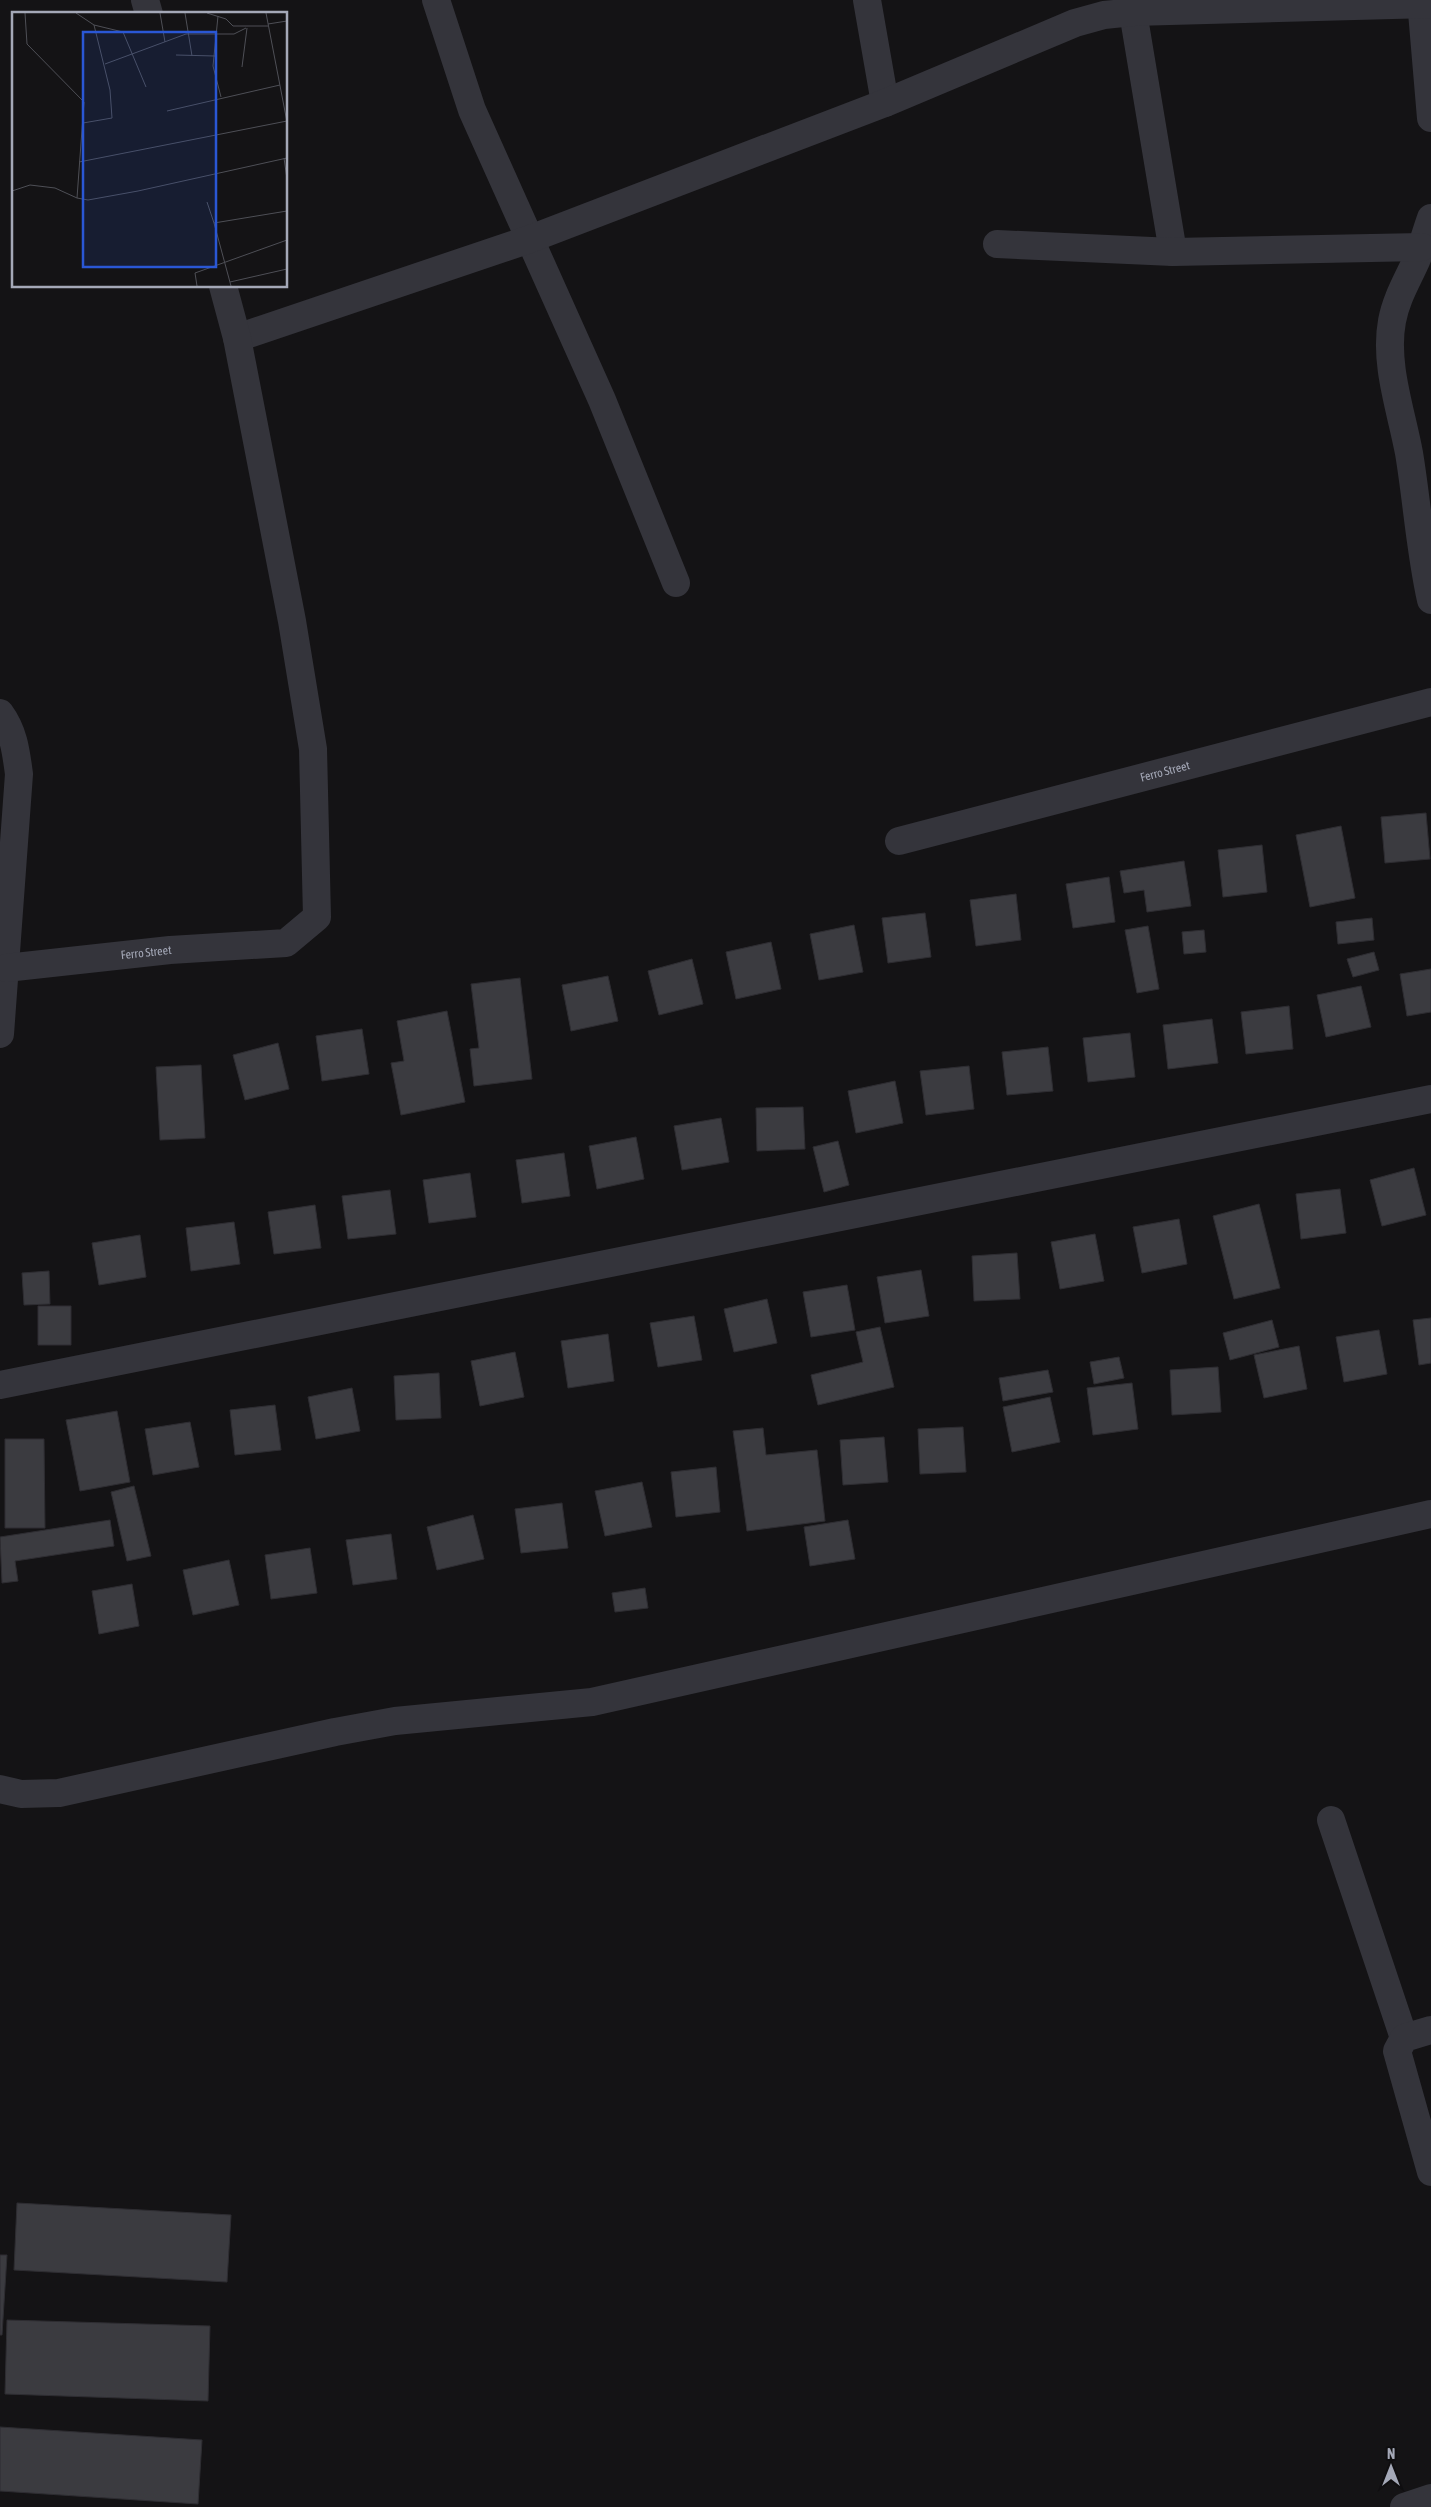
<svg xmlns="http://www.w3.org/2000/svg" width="1431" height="2507" viewBox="0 0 1431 2507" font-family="'Asap Condensed',sans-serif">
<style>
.building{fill:#3b3b40;stroke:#2e2d32}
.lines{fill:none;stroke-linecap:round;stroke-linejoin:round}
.minor{stroke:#34343b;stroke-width:28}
.labels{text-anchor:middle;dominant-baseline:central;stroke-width:4;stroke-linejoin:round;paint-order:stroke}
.street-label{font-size:12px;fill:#a4a8b7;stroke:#0f0e10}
.inset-road{fill:none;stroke:#4e4f56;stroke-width:1}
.view{fill:#2a57d5;fill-opacity:0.15;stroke:#2a57d5;stroke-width:2.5}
.inset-edge{fill:none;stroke:#a4a8b7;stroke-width:2.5}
</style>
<rect width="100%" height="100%" fill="#141315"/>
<path class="building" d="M1426,813L1430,859L1385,863L1381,817Z
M1341,826L1355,898L1310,907L1296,835Z
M1262,845L1267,892L1223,897L1218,850Z
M1184,861L1191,906L1147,912L1144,890L1124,893L1120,871Z
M1109,877L1115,922L1073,928L1066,884Z
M1016,894L1021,940L976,946L970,900Z
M925,913L931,957L888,963L882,918Z
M1372,918L1374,940L1338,944L1336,922Z
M854,925L863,972L819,980L810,934Z
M1148,926L1159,989L1137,993L1125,930Z
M1204,930L1206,952L1184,954L1182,932Z
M771,942L781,989L736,999L726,952Z
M1374,952L1379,970L1353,977L1347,959Z
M692,959L703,1004L659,1015L648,971Z
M1431,969V1012L1407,1016L1400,974Z
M608,976L618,1021L571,1031L562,985Z
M520,978L532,1079L474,1086L470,1049L479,1048L471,984Z
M1361,986L1371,1027L1326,1037L1317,995Z
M1289,1006L1293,1049L1246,1054L1241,1012Z
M447,1011L465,1102L401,1115L391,1063L404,1061L397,1021Z
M1212,1019L1218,1063L1168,1069L1163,1025Z
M362,1029L369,1074L322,1081L316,1036Z
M1130,1033L1135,1077L1088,1082L1083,1038Z
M278,1043L289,1089L245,1100L233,1055Z
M1048,1047L1053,1091L1007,1095L1002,1052Z
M201,1065L205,1138L160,1140L156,1067Z
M969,1066L974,1109L926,1115L920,1071Z
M895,1081L903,1123L856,1133L848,1091Z
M803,1107L805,1149L757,1151L756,1108Z
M721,1118L729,1162L682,1170L674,1126Z
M636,1137L644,1179L597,1189L589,1146Z
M838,1141L849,1185L824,1192L813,1147Z
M564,1153L570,1196L522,1203L516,1160Z
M1414,1168L1426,1215L1382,1226L1370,1180Z
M470,1173L476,1217L429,1223L423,1180Z
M1340,1189L1346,1233L1301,1239L1296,1194Z
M390,1190L396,1234L348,1239L342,1196Z
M1259,1204L1280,1288L1234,1299L1213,1216Z
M315,1205L321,1248L274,1254L268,1212Z
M1179,1219L1187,1264L1142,1273L1133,1227Z
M234,1222L240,1264L191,1271L186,1228Z
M1095,1234L1104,1281L1060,1289L1051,1242Z
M140,1235L146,1277L99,1285L92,1243Z
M1017,1253L1020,1299L974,1301L972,1256Z
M921,1270L929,1316L885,1323L877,1277Z
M49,1271L50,1304L24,1305L22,1273Z
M847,1285L855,1330L811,1337L803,1292Z
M767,1299L777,1343L734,1352L724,1309Z
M38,1306H71V1345H38Z
M694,1316L702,1360L658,1367L650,1323Z
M1431,1318V1363L1419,1365L1413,1320Z
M1272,1320L1279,1347L1230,1360L1223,1333Z
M880,1327L894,1387L818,1405L811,1375L863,1362L856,1332Z
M1379,1330L1387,1374L1344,1382L1336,1337Z
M608,1334L614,1381L568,1388L561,1341Z
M1299,1346L1307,1389L1264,1398L1254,1355Z
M515,1352L524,1397L480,1406L471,1361Z
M1119,1357L1124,1378L1094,1384L1090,1362Z
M1218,1367L1221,1412L1172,1415L1170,1370Z
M1048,1370L1053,1392L1003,1401L999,1378Z
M439,1373L441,1418L396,1420L394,1376Z
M1132,1383L1138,1429L1093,1435L1087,1388Z
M352,1388L360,1431L316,1439L308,1397Z
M1050,1397L1060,1442L1012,1452L1003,1407Z
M275,1405L281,1450L235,1455L230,1410Z
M117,1411L130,1482L80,1491L66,1420Z
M190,1422L199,1467L153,1475L145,1429Z
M963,1427L966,1472L920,1474L918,1429Z
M763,1428L766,1455L817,1450L825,1521L747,1531L733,1431Z
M884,1437L888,1482L843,1485L840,1440Z
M5,1439H44L45,1528H5Z
M716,1467L720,1512L676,1517L671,1472Z
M642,1482L652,1527L605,1536L595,1491Z
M134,1486L151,1556L127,1561L111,1492Z
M562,1503L568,1548L521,1553L515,1509Z
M473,1515L484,1559L437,1570L427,1527Z
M110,1520L114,1546L15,1561L18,1581L2,1583L0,1537Z
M848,1520L855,1559L810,1566L804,1527Z
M391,1534L397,1579L353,1585L346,1540Z
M310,1548L317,1593L271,1599L265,1555Z
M229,1560L239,1605L193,1615L183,1570Z
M132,1584L139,1626L99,1634L92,1591Z
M645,1588L648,1608L615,1612L612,1593Z
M17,2203L231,2215L227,2282L14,2270Z
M0,2255H7L2,2335H0Z
M7,2320L210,2326L208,2401L5,2394Z
M0,2427L202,2440L198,2504L0,2491Z"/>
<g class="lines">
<g class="minor">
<path d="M145,0L149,14"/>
<path d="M436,0L472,110L602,400L676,583"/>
<path d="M867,0L885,103"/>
<path d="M1131,0L1173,252"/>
<path d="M1421,0L1431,118"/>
<path d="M1431,218C1426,232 1422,247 1416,261C1407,281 1396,299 1392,321C1384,364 1401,410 1409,453C1417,501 1420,551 1431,600"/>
<path d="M997,244L1173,252L1422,247"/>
<path d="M237,338L530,239L885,103L1075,23L1104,15L1133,12L1431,4"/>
<path d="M0,713C14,732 16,752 19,774L0,1034"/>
<path id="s1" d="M899,841L1431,702"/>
<path id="s2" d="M6,968L170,950L286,943L317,917L313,749L292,621L237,338L223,286"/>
<path d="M0,1385L1431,1099"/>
<path d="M0,1789L21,1794L59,1793L335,1732L395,1721L592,1702L1431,1514"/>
<path d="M1331,1820L1404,2038"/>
<path d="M1431,2030L1404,2038L1397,2051L1431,2172"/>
<path d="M1404,2507L1431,2498"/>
</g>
</g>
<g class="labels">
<g class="street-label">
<text stroke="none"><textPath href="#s1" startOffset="275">Ferro Street</textPath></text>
<text stroke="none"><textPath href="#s2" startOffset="141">Ferro Street</textPath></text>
</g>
</g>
<g transform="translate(12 12)">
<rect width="275" height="275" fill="#141315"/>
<path class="inset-road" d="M13,1L15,32L72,90L65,186L76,188L126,179L275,146M64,1L82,13L111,20L134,75M148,1L153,30M173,1L180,44M195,1L214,7L221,14H256M254,1L275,110M206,4L201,54L209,85M256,12L275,9M164,43L203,44M93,52L174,22H222L234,16M230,55L235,16M155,99L268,73M71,111L100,106L98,78L82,13M272,146L275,167M67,150L275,109M0,179L18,173L43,176L65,186M195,190L202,211M218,270L275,257M185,274L183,261L275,228M219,274L202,211L275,199"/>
<path class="view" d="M71,20H204V255H71Z"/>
<rect width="275" height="275" class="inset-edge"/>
</g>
<g transform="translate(1391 2467)" stroke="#0f0e10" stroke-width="4" paint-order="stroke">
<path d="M0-4L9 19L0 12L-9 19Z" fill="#a4a8b7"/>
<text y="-8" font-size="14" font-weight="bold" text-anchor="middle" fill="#a4a8b7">N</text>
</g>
</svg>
